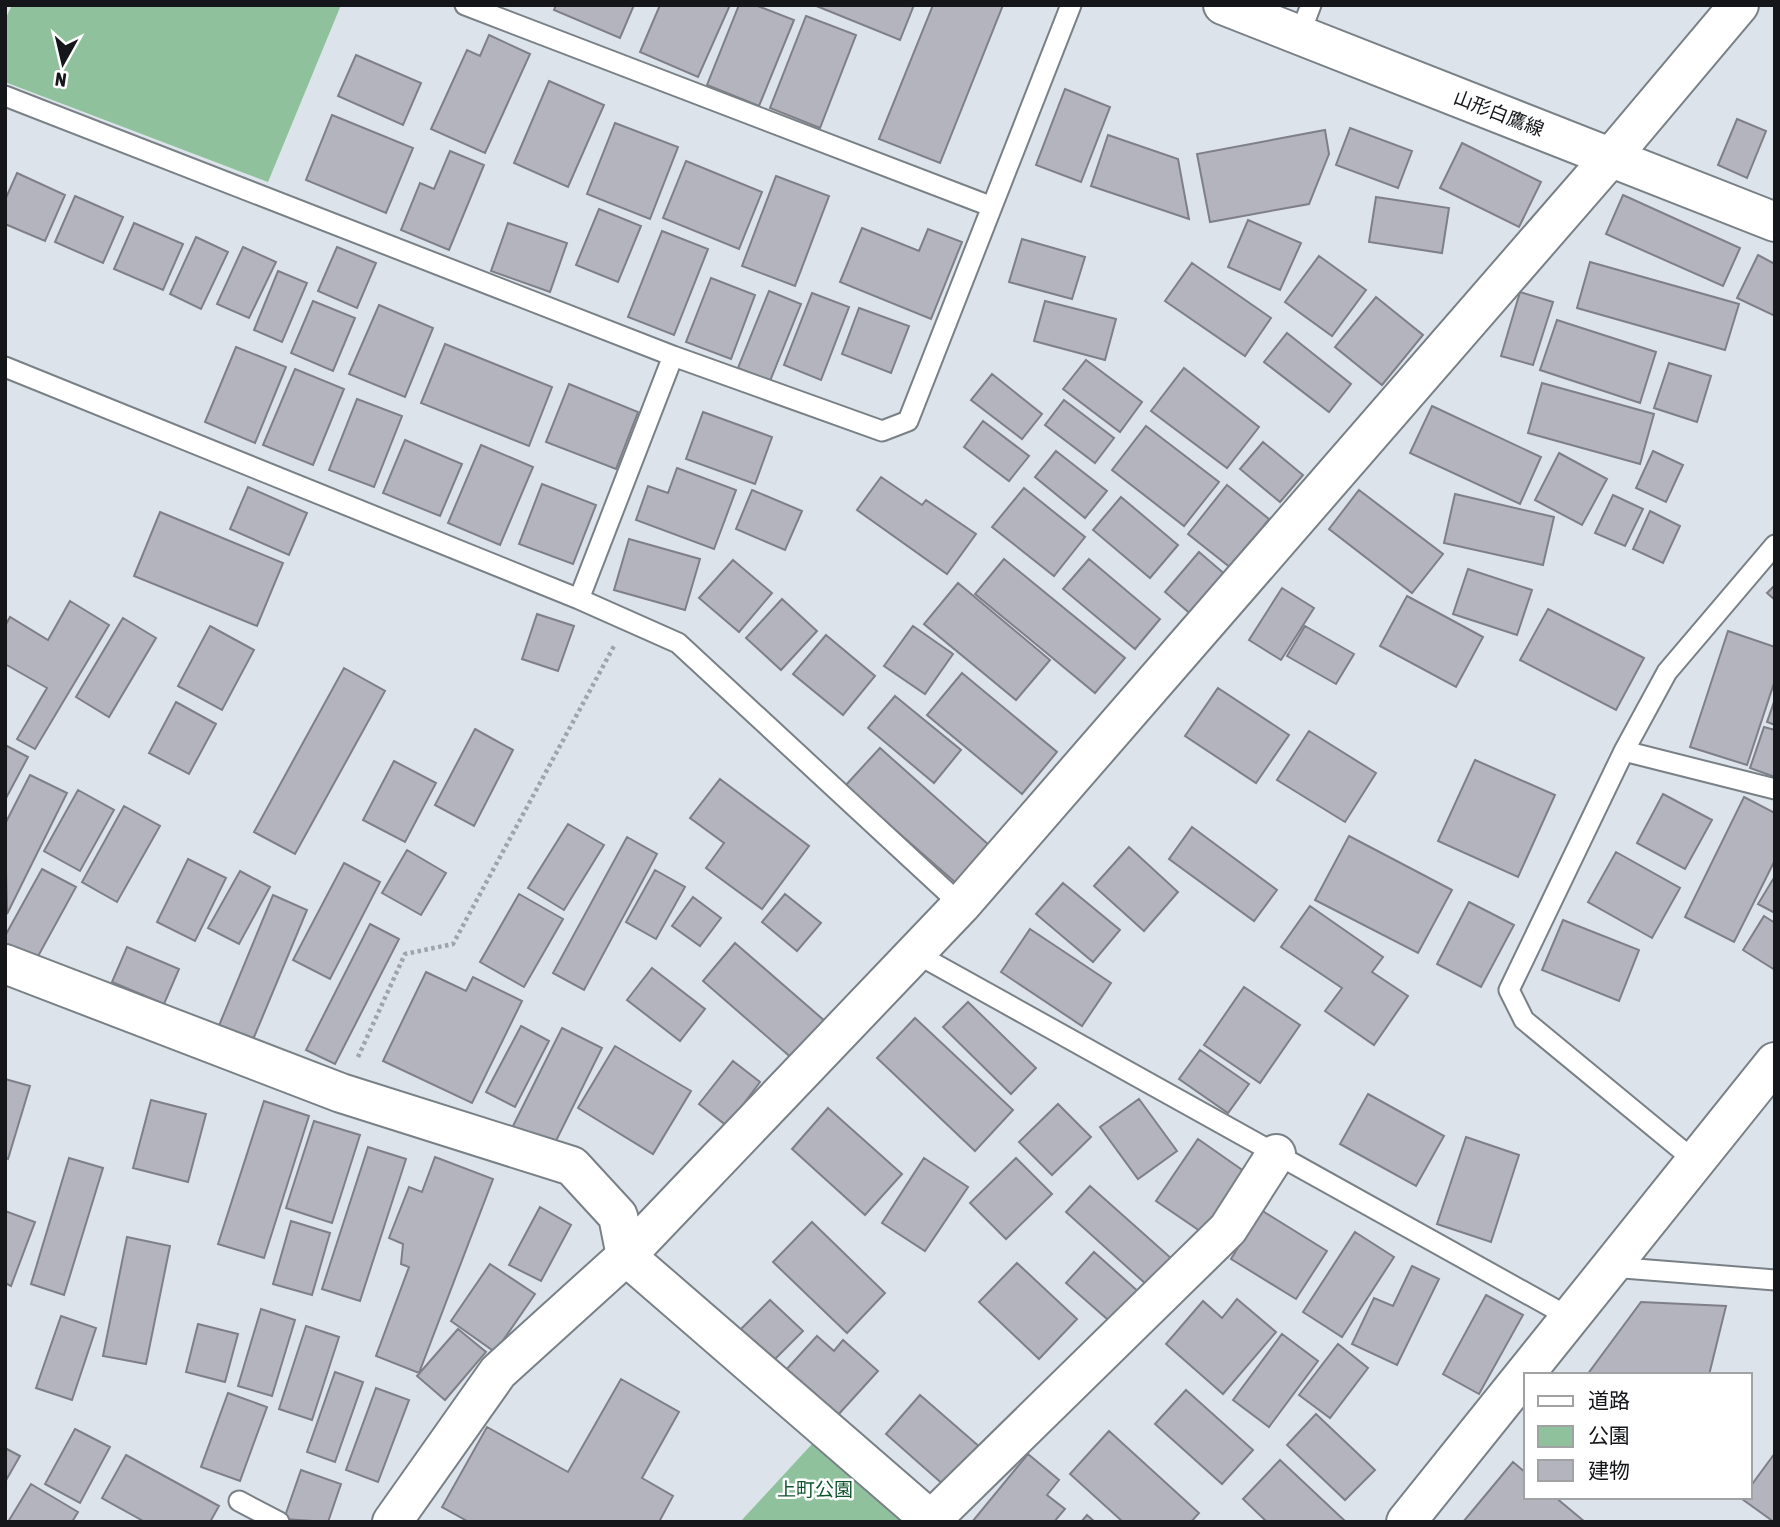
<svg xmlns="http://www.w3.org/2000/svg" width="1780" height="1527" viewBox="0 0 1780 1527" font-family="'Asap Condensed','Noto Sans JP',sans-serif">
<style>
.green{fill:#8fc29c}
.building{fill:#b3b4bd;stroke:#7f7f88;stroke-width:2}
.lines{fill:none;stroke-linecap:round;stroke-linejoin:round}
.service-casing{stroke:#798086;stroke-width:23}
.minor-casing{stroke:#798086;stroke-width:42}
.tertiary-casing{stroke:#798086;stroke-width:42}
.primary-casing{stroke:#798086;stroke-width:42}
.path{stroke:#9ea4aa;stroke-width:4.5;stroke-dasharray:3.5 3.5;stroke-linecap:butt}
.service{stroke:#fff;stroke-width:19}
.minor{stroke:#fff;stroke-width:38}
.tertiary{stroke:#fff;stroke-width:38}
.primary{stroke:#fff;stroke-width:38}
.labels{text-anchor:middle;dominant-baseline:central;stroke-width:5;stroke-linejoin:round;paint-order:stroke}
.street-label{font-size:19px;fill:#141619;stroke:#fff}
.park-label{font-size:19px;fill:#0e552b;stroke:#fff}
</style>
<rect width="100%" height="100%" fill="#dce3ea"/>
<path class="green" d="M12,5H341L268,182L5,82V20Z
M812,1444L902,1522H740Z"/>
<path class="building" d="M556,5H634L620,38L554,10Z
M660,5H730L698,77L640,52Z
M739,5H755L794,20L759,106L707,85Z
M814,5H914L900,40Z
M933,5H1003L940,163L879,139Z
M806,16L856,35L820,128L770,108Z
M489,35L530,54L485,153L431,129L467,50L480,56Z
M356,55L421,83L403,125L338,96Z
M549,81L604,105L568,187L514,163Z
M1065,89L1110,107L1081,182L1036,165Z
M332,115L413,148L386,213L306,180Z
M1737,119L1766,131L1747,178L1718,165Z
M615,123L678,147L650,219L587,194Z
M1350,128L1412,151L1398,188L1336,165Z
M1325,130L1329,154L1309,204L1210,222L1197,154Z
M1108,135L1178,159L1189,219L1091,186Z
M1462,143L1541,182L1519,227L1440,188Z
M450,151L484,165L449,250L401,230L420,183L434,189Z
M686,161L762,192L739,249L663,218Z
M17,173L65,195L45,241L5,224V200Z
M776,176L829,196L795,286L742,266Z
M1623,195L1740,248L1723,286L1606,234Z
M75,196L123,217L103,263L55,242Z
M1376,197L1449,208L1442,253L1369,242Z
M599,209L641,226L618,282L576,265Z
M1248,220L1301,243L1280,290L1228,267Z
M134,223L183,244L163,290L114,269Z
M508,223L567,243L550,292L491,271Z
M862,228L919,251L928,229L962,242L931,319L840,282Z
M662,231L708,249L674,335L628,317Z
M196,237L228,252L201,309L170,294Z
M1022,239L1085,257L1072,299L1009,282Z
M243,247L276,262L249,318L217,304Z
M337,247L376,263L357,308L318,291Z
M1758,255L1775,264V316L1737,298Z
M1319,256L1366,290L1332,336L1285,302Z
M1590,262L1739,304L1725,350L1577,308Z
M1192,263L1271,318L1245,356L1165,301Z
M278,271L307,283L282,342L254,330Z
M711,278L755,295L731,359L686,342Z
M769,291L801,304L770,381L738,368Z
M1520,292L1553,302L1533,365L1501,356Z
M812,293L849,307L821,380L784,365Z
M1376,297L1423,335L1382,385L1335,347Z
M313,301L355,318L333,371L291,353Z
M1045,301L1116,319L1105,360L1034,341Z
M379,305L433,328L405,397L349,374Z
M859,308L909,326L891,373L842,354Z
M1557,320L1656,352L1640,403L1540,370Z
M1287,333L1351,384L1329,412L1264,362Z
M445,344L552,387L529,446L421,403Z
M236,347L286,367L255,443L205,422Z
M1086,360L1142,402L1120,432L1063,389Z
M1669,363L1711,376L1697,422L1654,408Z
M1184,368L1259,427L1227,468L1151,411Z
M295,369L344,389L313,465L263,445Z
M992,374L1042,414L1022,439L971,400Z
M1542,383L1654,414L1640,464L1528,433Z
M569,384L638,412L616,469L546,442Z
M357,399L402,416L374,487L329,470Z
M1064,400L1114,438L1095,463L1045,425Z
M1432,406L1541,457L1520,504L1410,453Z
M703,412L772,437L755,484L686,459Z
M983,421L1029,456L1009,481L964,447Z
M1146,426L1219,482L1184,526L1112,470Z
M405,440L462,464L440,516L383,493Z
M1263,442L1303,475L1280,502L1240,469Z
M481,445L533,467L500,545L448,523Z
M1056,451L1107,491L1085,518L1035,477Z
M1653,451L1683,465L1666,502L1636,488Z
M1559,453L1607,479L1582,525L1535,500Z
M677,468L736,490L714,549L636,520L648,486L668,493Z
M881,477L922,505L926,500L976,534L947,574L857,510Z
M542,484L596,505L573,564L519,544Z
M1227,485L1269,519L1231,568L1188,534Z
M248,487L307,513L289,555L230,529Z
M1024,488L1085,537L1054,576L992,527Z
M752,490L802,511L785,550L736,529Z
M1359,490L1443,554L1412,593L1329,529Z
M1455,494L1554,517L1543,565L1444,543Z
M1613,495L1643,509L1625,546L1595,533Z
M1121,497L1178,545L1150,578L1093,530Z
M1650,511L1680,526L1663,563L1633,549Z
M160,512L283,563L257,626L134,576Z
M629,539L700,559L685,610L614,590Z
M1199,552L1227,576L1193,616L1165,592Z
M1004,559L1125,658L1095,693L975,594Z
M1089,559L1160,619L1135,649L1063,589Z
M733,560L772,593L739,632L699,598Z
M1468,569L1532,590L1517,635L1453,614Z
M958,583L1050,660L1016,700L924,624Z
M1775,585V600L1767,593Z
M1282,588L1314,608L1281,660L1249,640Z
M1407,596L1483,637L1456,687L1380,646Z
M782,599L817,631L781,670L746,638Z
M70,601L109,625L35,749L17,739L47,688L5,664V626L10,617L48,640Z
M1548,609L1644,658L1616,710L1520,660Z
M537,614L574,626L558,671L522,659Z
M123,618L156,638L109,717L76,697Z
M210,626L254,650L222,710L178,686Z
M913,626L953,654L925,694L884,666Z
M1305,626L1354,654L1336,684L1287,656Z
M1728,631L1775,647V680L1747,765L1690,747Z
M826,635L875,676L843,715L793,674Z
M344,668L385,691L295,854L254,832Z
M962,673L1057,752L1022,794L927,715Z
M1218,688L1289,735L1256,783L1185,736Z
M895,696L961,750L934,783L868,728Z
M1775,699V725L1767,722Z
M176,702L216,724L189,774L149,753Z
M1764,727L1775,730V777L1750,768Z
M475,729L513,750L474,826L435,805Z
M1309,731L1376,773L1345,822L1277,780Z
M5,745L28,757L5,800Z
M880,748L989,845L956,883L845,786Z
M1475,760L1555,795L1518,877L1438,841Z
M394,761L436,783L405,842L363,820Z
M30,775L67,793L7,914L5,824Z
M720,779L809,846L762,909L706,868L724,843L690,818Z
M78,790L114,810L80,871L44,851Z
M1663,794L1712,820L1685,869L1637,843Z
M1744,797L1775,813V860L1734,942L1685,917Z
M124,806L160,826L117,902L82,882Z
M568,824L604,845L564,910L528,888Z
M1192,827L1277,890L1254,921L1169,859Z
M1349,836L1452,890L1418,953L1315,900Z
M627,837L657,854L584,990L553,973Z
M1129,847L1178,892L1144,931L1094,886Z
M407,850L446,873L421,915L382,893Z
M1616,852L1680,888L1652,938L1588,902Z
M188,859L226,878L195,941L157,922Z
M344,863L380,882L330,979L293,960Z
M42,869L76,887L36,960L5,943V936Z
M655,870L685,887L656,939L626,922Z
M240,871L270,887L239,944L208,928Z
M1775,876V913L1758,904Z
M1063,883L1120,930L1093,962L1036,914Z
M519,894L563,919L524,987L480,962Z
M785,894L821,923L797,951L762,922Z
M273,895L307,910L252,1042L218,1028Z
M693,897L721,918L700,946L672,926Z
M1469,902L1514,925L1481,987L1437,964Z
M1310,906L1383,957L1372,972L1408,996L1374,1045L1325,1011L1342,988L1281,947Z
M1764,916L1775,923V970L1743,950Z
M1563,920L1639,950L1619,1001L1542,970Z
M370,924L399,939L335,1064L306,1050Z
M1030,929L1111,983L1082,1026L1001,972Z
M735,943L826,1022L794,1060L703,981Z
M127,947L179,969L164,1004L112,982Z
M652,968L705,1009L680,1041L627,1000Z
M426,972L466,991L473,977L522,1001L472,1103L383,1061Z
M1244,987L1300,1025L1260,1083L1204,1045Z
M968,1002L1036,1068L1011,1094L943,1027Z
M915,1018L1013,1110L975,1151L877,1058Z
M521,1026L549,1041L515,1107L486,1092Z
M562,1028L602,1048L548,1157L507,1138Z
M615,1046L691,1091L653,1154L578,1108Z
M1200,1050L1249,1084L1228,1113L1179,1079Z
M733,1061L760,1082L727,1126L699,1104Z
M5,1079L30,1086L8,1159L5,1158Z
M1368,1094L1444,1136L1416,1186L1340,1144Z
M1139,1099L1177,1151L1138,1179L1100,1127Z
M151,1100L206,1114L188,1182L133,1168Z
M264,1101L309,1116L264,1258L218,1244Z
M1058,1104L1091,1137L1052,1175L1019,1142Z
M828,1108L902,1174L865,1215L792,1149Z
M314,1121L360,1135L332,1223L286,1208Z
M1466,1137L1519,1155L1491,1242L1437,1224Z
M1198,1139L1248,1174L1206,1235L1156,1201Z
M368,1147L406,1159L360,1301L322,1289Z
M435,1157L493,1179L419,1373L376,1356L409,1267L401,1264L403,1244L389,1238L409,1187L422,1192Z
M69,1158L103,1168L64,1295L31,1284Z
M924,1158L968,1187L925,1251L882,1223Z
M1016,1158L1052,1194L1006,1239L970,1203Z
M1090,1186L1181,1267L1157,1294L1066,1212Z
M540,1207L571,1225L541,1281L509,1265Z
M1261,1210L1327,1251L1296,1299L1231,1259Z
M5,1211L35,1222L11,1286L5,1283Z
M291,1221L330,1233L312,1295L273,1284Z
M812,1222L885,1293L847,1333L773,1262Z
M1355,1232L1394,1257L1342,1337L1303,1312Z
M127,1237L170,1246L146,1364L103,1356Z
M1094,1252L1150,1302L1123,1333L1066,1283Z
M1017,1263L1077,1319L1039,1359L979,1302Z
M490,1264L535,1294L495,1352L451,1321Z
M1412,1266L1439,1279L1397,1365L1352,1344L1374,1298L1393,1306Z
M1486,1295L1523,1315L1479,1394L1443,1374Z
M1237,1299L1276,1332L1223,1394L1166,1344L1203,1301L1222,1318Z
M770,1300L803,1331L773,1361L740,1330Z
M1641,1302L1726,1306L1709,1375H1587Z
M261,1309L295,1320L272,1396L238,1386Z
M61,1316L96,1328L72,1400L36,1388Z
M198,1324L238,1334L225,1382L186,1372Z
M306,1326L339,1337L312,1420L279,1409Z
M458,1329L486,1352L445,1400L417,1376Z
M1282,1334L1318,1361L1269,1427L1233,1400Z
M817,1336L834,1351L843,1340L878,1371L837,1416L785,1371Z
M1338,1344L1368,1368L1330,1418L1299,1395Z
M335,1372L363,1382L335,1462L307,1452Z
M621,1379L679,1412L642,1478L673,1496L659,1522H469L442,1507L487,1427L568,1472Z
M376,1388L409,1400L378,1482L346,1470Z
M1186,1390L1253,1450L1222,1484L1155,1424Z
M228,1393L267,1407L240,1481L201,1467Z
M920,1395L996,1461L962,1501L886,1434Z
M1316,1414L1375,1470L1345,1500L1287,1445Z
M75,1429L110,1447L80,1503L45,1484Z
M1109,1431L1199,1513L1191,1522H1123L1070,1474Z
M5,1448L20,1456L5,1482Z
M1775,1453V1522H1774L1742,1499L1750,1497V1487Z
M1028,1454L1059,1480L1047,1495L1065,1509L1054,1522H972Z
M126,1455L219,1506L210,1522H145L102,1498Z
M1280,1460L1346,1522H1267L1243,1499Z
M1513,1462L1526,1473V1497H1555L1585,1522H1463Z
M301,1470L341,1484L328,1522L284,1519Z
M31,1484L78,1512L72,1522H8Z
M1087,1515L1095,1522H1081Z"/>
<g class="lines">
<defs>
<path id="service" d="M465,5L990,206
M1300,34L1311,5
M5,96L673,356L882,431L908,421L1071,5
M5,367L579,599L678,643L961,905
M579,599L673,356
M1624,751L1775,789
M917,954L1569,1317
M1695,1161L1524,1020L1509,990L1624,751L1667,672L1775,545
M1611,1267L1775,1280
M239,1501L279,1522"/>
<path id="minor" d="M5,964L341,1093L572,1166L618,1216L626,1256L933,1522
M931,1520L1228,1229L1276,1154
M392,1522L498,1372L626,1256L961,905L1611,157"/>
<path id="tertiary" d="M1611,157L1739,5
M1406,1522L1775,1062"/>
<path id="primary" d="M1223,5L1775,222"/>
</defs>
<use href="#service" class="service-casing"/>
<use href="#minor" class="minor-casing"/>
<use href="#tertiary" class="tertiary-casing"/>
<use href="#primary" class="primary-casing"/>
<path class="path" d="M358,1057L405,954L453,944L614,646"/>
<use href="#service" class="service"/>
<use href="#minor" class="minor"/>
<use href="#tertiary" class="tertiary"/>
<use href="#primary" class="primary"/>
</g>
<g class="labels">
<g class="street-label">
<text transform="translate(1499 113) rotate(21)">山形白鷹線</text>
</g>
<g class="park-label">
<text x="815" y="1489">上町公園</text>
</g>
</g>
<rect width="1780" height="1527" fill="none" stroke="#141619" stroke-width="14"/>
<rect x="1524" y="1373" width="228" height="126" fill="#ffffff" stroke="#a1a2a3" stroke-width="2"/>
<rect x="1538" y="1396" width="35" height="10" fill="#ffffff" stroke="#a1a2a3" stroke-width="2"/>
<text x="1588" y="1408" font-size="21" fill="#141619">道路</text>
<rect x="1538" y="1426" width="35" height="21" fill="#8fc29c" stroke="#a1a2a3" stroke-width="2"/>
<text x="1588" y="1443" font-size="21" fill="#141619">公園</text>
<rect x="1538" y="1460" width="35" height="21" fill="#b3b4bd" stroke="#a1a2a3" stroke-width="2"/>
<text x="1588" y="1478" font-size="21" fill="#141619">建物</text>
<g transform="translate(63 63) rotate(188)" stroke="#ffffff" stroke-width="5" paint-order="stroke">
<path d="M0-5L12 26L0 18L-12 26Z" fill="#141619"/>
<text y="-10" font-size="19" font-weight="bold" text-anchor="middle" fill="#141619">N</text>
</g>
</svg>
